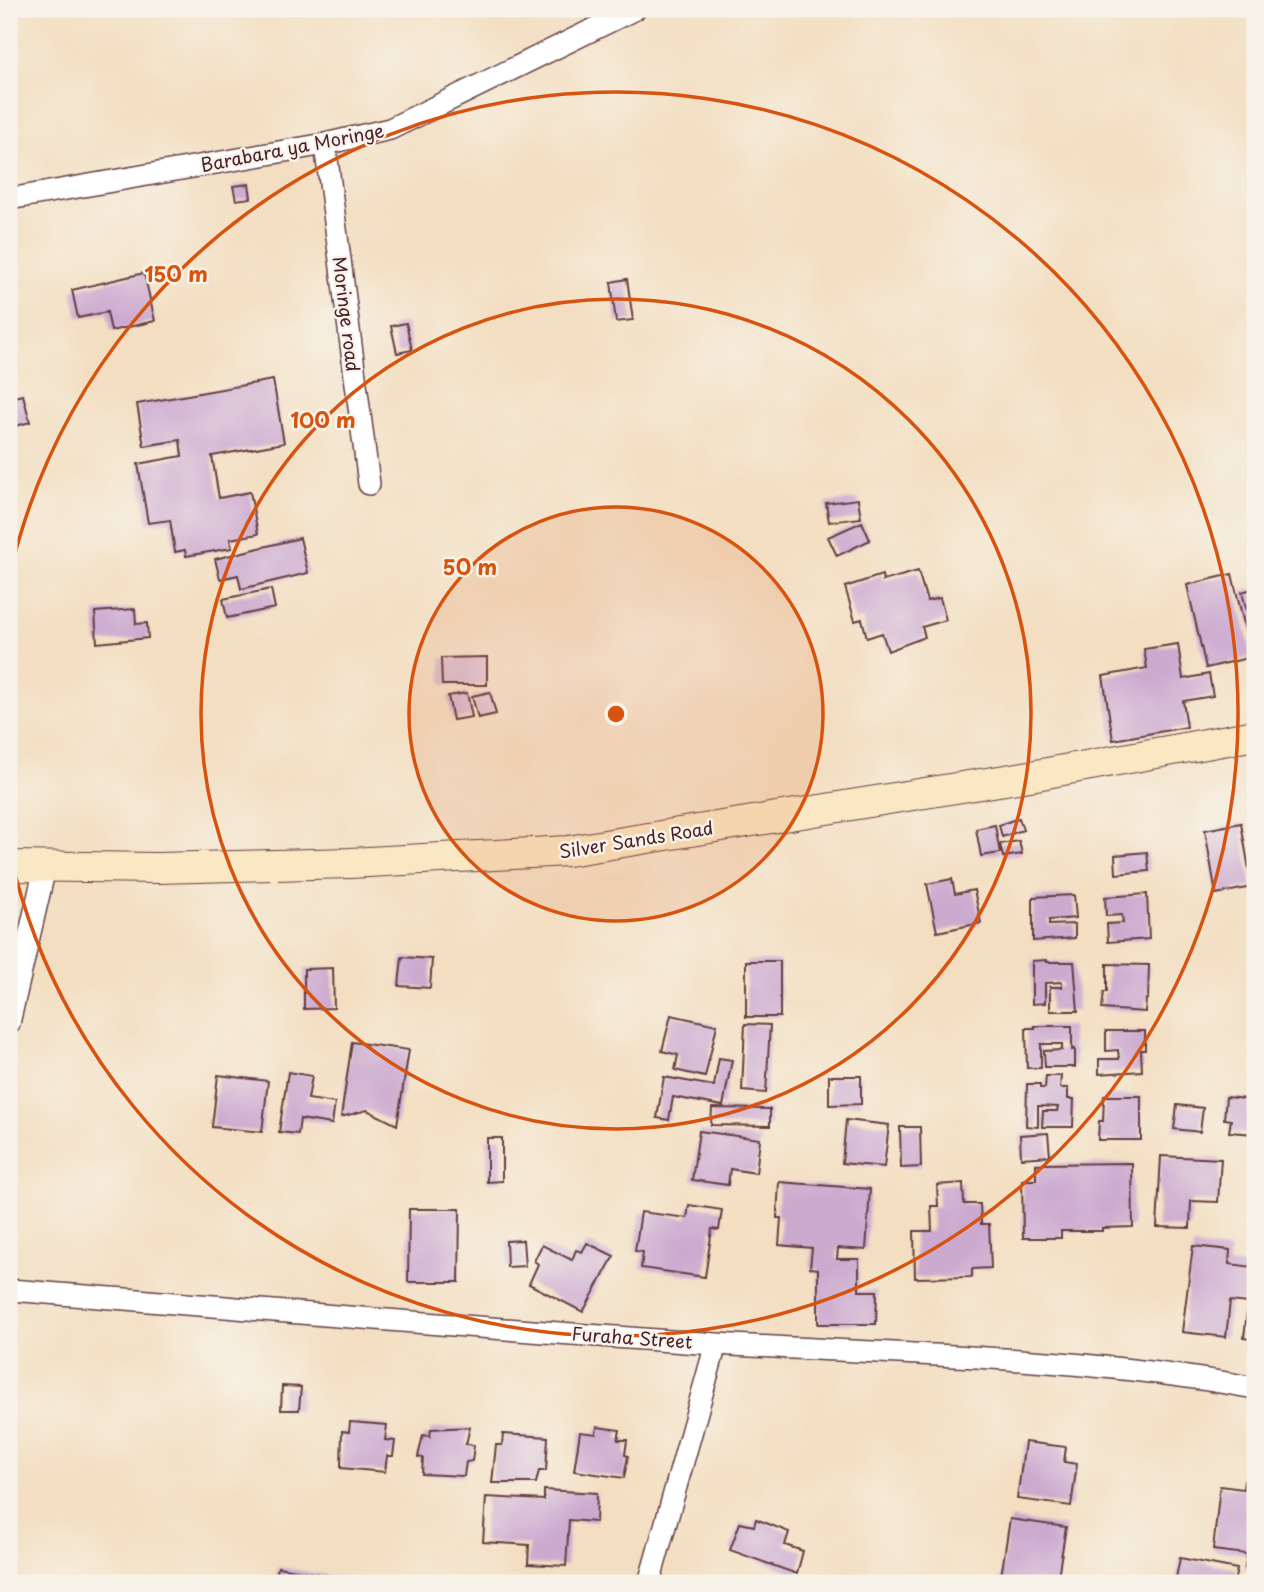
<svg xmlns="http://www.w3.org/2000/svg" width="1264" height="1592" viewBox="0 0 1264 1592" font-family="'Playpen Sans',sans-serif">
<style>
.building{fill:#ccaad0}
.lines{fill:none;stroke-linecap:round;stroke-linejoin:round}
.street-casing{stroke:#633c42;stroke-width:24}
.secondary-casing{stroke:#633c42;stroke-width:32}
.street{stroke:#fff;stroke-width:21}
.secondary{stroke:#fae7c3;stroke-width:30}
.ring{fill:none;stroke:#d8530f;stroke-width:3.5}
.labels{text-anchor:middle;dominant-baseline:central;stroke-width:5;stroke-linejoin:round;paint-order:stroke}
.street-label{font-size:18px;fill:#4a1f2b;stroke:#f7f3e8}
.centre{fill:#d8530f;stroke:#f7f3e8;stroke-width:3.5}
.ring-label{font-size:21px;text-anchor:middle;font-weight:bold;fill:#d8530f;stroke:#f7f3e8;stroke-width:5;stroke-linejoin:round;paint-order:stroke}
</style>
<rect width="100%" height="100%" fill="#f7f3e8"/>
<filter id="ink" filterUnits="userSpaceOnUse"><feTurbulence type="fractalNoise" baseFrequency=".0143" numOctaves="2"/><feDisplacementMap in="SourceGraphic" scale="14" xChannelSelector="R" yChannelSelector="G"/><feConvolveMatrix kernelMatrix="1 2 1 2 8 2 1 2 1" color-interpolation-filters="sRGB"/></filter>
<filter id="wash" filterUnits="userSpaceOnUse"><feTurbulence type="fractalNoise" baseFrequency=".00686" numOctaves="4" result="noise"/><feDisplacementMap in="SourceGraphic" scale="28" xChannelSelector="R" yChannelSelector="G"/><feGaussianBlur stdDeviation="1.57" result="paint"/><feColorMatrix in="noise" values="0 0 0 0 0 0 0 0 0 0 0 0 0 0 0 0 0 1.4 0 .05"/><feComposite in="paint" operator="in"/></filter>
<g filter="url(#wash)">
<rect width="100%" height="100%" fill="#f3dec1"/>
<g id="blocks">
<path class="building" d="M249,184L251,198L236,200L233,186Z
M144,273L155,321L111,331L107,312L78,318L72,290Z
M627,279L633,320L616,322L611,282Z
M406,323L412,350L397,353L391,326Z
M273,380L284,443L212,456L219,498L250,492L258,534L230,539L232,548L186,556L185,550L175,552L170,520L148,523L138,464L182,456L180,440L144,446L137,404Z
M23,395L30,422L9,428V398Z
M858,499L861,518L829,522L826,503Z
M862,522L870,540L837,556L828,537Z
M300,538L308,573L241,589L238,575L220,579L215,559Z
M918,571L927,601L940,598L946,620L922,627L925,637L888,651L882,633L867,638L862,619L855,621L845,587L882,575L883,581Z
M1232,574L1252,657L1206,668L1187,585Z
M1255,588V639H1254L1242,592Z
M271,589L275,608L227,618L223,599Z
M135,609L136,624L147,623L148,638L97,643L95,612Z
M1178,644L1183,679L1209,674L1213,696L1183,701L1187,727L1113,740L1103,676L1147,668L1144,649Z
M487,657V685H442L441,658Z
M490,692L496,714L478,718L472,696Z
M467,693L472,717L453,720L448,696Z
M1019,818L1023,830L1002,837L999,825Z
M1241,823L1252,887L1216,894L1205,830Z
M995,825L1000,853L981,856L976,829Z
M1019,841L1022,854L1003,857L1000,844Z
M1147,852L1149,871L1116,874L1115,855Z
M952,879L955,894L974,890L981,923L937,932L927,884Z
M1147,894L1149,939L1108,942L1107,924L1123,923L1122,915L1106,916L1105,897Z
M1074,895L1076,918L1049,920V925L1075,924V938L1033,941V897Z
M402,957L432,959L430,988L399,986Z
M1047,960V962H1074L1078,1011H1050V987H1062V982L1045,983V1003L1032,1004V961Z
M746,961H780V1017H746Z
M1107,964L1149,965L1148,999H1146L1145,1012L1102,1009L1104,992H1107Z
M333,968L334,1008L304,1009V969Z
M671,1015L717,1025L705,1077L675,1070L678,1055L662,1051Z
M745,1024L770,1025L766,1093L742,1091Z
M1035,1026H1072V1050L1075,1049V1067H1045L1044,1051L1062,1050V1044H1041V1068H1027L1026,1028H1035Z
M1106,1031H1145V1050H1141L1142,1071L1099,1074V1059H1119L1118,1050L1106,1051Z
M352,1042L409,1050L397,1125L367,1110L341,1117Z
M719,1058L732,1060L723,1106L673,1097L669,1120L657,1118L664,1077L714,1086Z
M288,1072L312,1076L308,1099L335,1103L332,1124L300,1119L298,1134L279,1132Z
M218,1075L268,1081L262,1132L212,1127Z
M829,1076H861V1104L829,1105Z
M1046,1076H1061L1060,1088H1068V1099H1074L1073,1127H1042L1043,1111H1057L1058,1107L1038,1106V1127L1026,1126L1027,1084H1040V1088H1045Z
M1104,1096H1141V1140H1098L1099,1121H1103Z
M1226,1097L1255,1100V1134L1229,1132L1231,1120L1224,1119Z
M1177,1105L1203,1108L1200,1132L1174,1129Z
M712,1108L770,1109V1126L711,1125Z
M846,1120L889,1125L884,1167L842,1163Z
M900,1127H920L921,1167L901,1168Z
M699,1131L760,1139L756,1173L730,1169L728,1185L692,1180Z
M1048,1133L1050,1156L1021,1158L1020,1135Z
M487,1138H502V1181L487,1182Z
M1161,1156L1221,1159L1218,1202L1191,1201L1190,1228L1157,1227Z
M1132,1163L1133,1227L1102,1228V1231H1061V1238H1023L1022,1180H1036V1164Z
M779,1182L870,1189L866,1250L838,1248L837,1259H859V1291H877L876,1324H818V1269L810,1268L812,1248L779,1245L781,1218H777Z
M963,1183L964,1204H980L981,1224H989L991,1268L972,1269V1277L915,1278L914,1231H932L931,1206H938L937,1185Z
M689,1205L722,1210L719,1230L712,1229L705,1277L641,1268L643,1252L635,1251L641,1212L687,1218Z
M409,1209H460L459,1282H408Z
M523,1240L525,1266L507,1267L506,1241Z
M587,1243L614,1256L583,1312L529,1284L538,1264L534,1261L542,1245L572,1260L576,1250L582,1252Z
M1193,1246L1230,1250L1229,1264L1253,1267L1255,1260V1350L1249,1349L1250,1339L1244,1338L1248,1303L1230,1301L1226,1337L1182,1332Z
M282,1386L301,1387L299,1410H281Z
M350,1422L387,1425L385,1440L395,1441L393,1456H387L385,1472L341,1468L342,1431L349,1432Z
M470,1427L466,1444L474,1445L472,1461L466,1462L464,1476L422,1474L423,1458L418,1457L423,1435L430,1436L431,1429Z
M597,1427L620,1430L618,1440H627L625,1455L628,1456L624,1478L574,1471L580,1432L596,1434Z
M503,1434L548,1437L546,1471H539L536,1483H492L496,1445H502Z
M1025,1442L1066,1447L1064,1462L1077,1464L1071,1506L1017,1499Z
M1244,1481L1255,1482V1569L1245,1568L1247,1554L1213,1550L1220,1486L1243,1489Z
M544,1490L597,1493L596,1522L569,1520L566,1566L528,1564L529,1545L483,1542L486,1497L544,1500Z
M756,1519L789,1532L785,1545L803,1551L797,1574L730,1550L740,1523L754,1526Z
M1010,1519L1066,1527L1057,1583H1000Z
M1180,1558L1237,1569L1234,1583H1175Z
M278,1567L349,1579L348,1583H275Z"/>
</g>
</g>
<g filter="url(#ink)">
<use href="#blocks" fill-opacity="0" stroke="#633c42" stroke-width="2"/>
<g class="lines">
<defs>
<path id="street" d="M325,144L369,484
M9,199L325,144L390,129L635,9
M9,1023L45,868
M9,1290C245,1308 481,1329 717,1344C897,1355 1078,1355 1255,1388
M649,1583L716,1344"/>
<path id="secondary" d="M9,866L158,868L350,863L568,851L1036,775L1255,735"/>
</defs>
<use href="#street" class="street-casing"/>
<use href="#secondary" class="secondary-casing"/>
<use href="#street" class="street"/>
<use href="#secondary" class="secondary"/>
</g>
</g>
<circle cx="616" cy="714" r="207" fill="#d8530f" fill-opacity=".12"/>
<g class="ring">
<circle cx="616" cy="714" r="207"/>
<circle cx="616" cy="714" r="415"/>
<path d="M10 574A622 622 0 1 1 10 854"/>
</g>
<g class="labels">
<g class="street-label">
<text transform="translate(292 147) rotate(-11)">Barabara ya Moringe</text>
<text transform="translate(347 314) rotate(83)">Moringe road</text>
<text transform="translate(636 839) rotate(-9)">Silver Sands Road</text>
<text transform="translate(632 1337) rotate(4)">Furaha Street</text>
</g>
</g>
<circle cx="616" cy="714" r="10" class="centre"/>
<g class="ring-label">
<text x="176" y="282">150 m</text>
<text x="323" y="428">100 m</text>
<text x="470" y="575">50 m</text>
</g>
<rect width="1264" height="1592" fill="none" stroke="#f7f3e8" stroke-width="35"/>
</svg>
